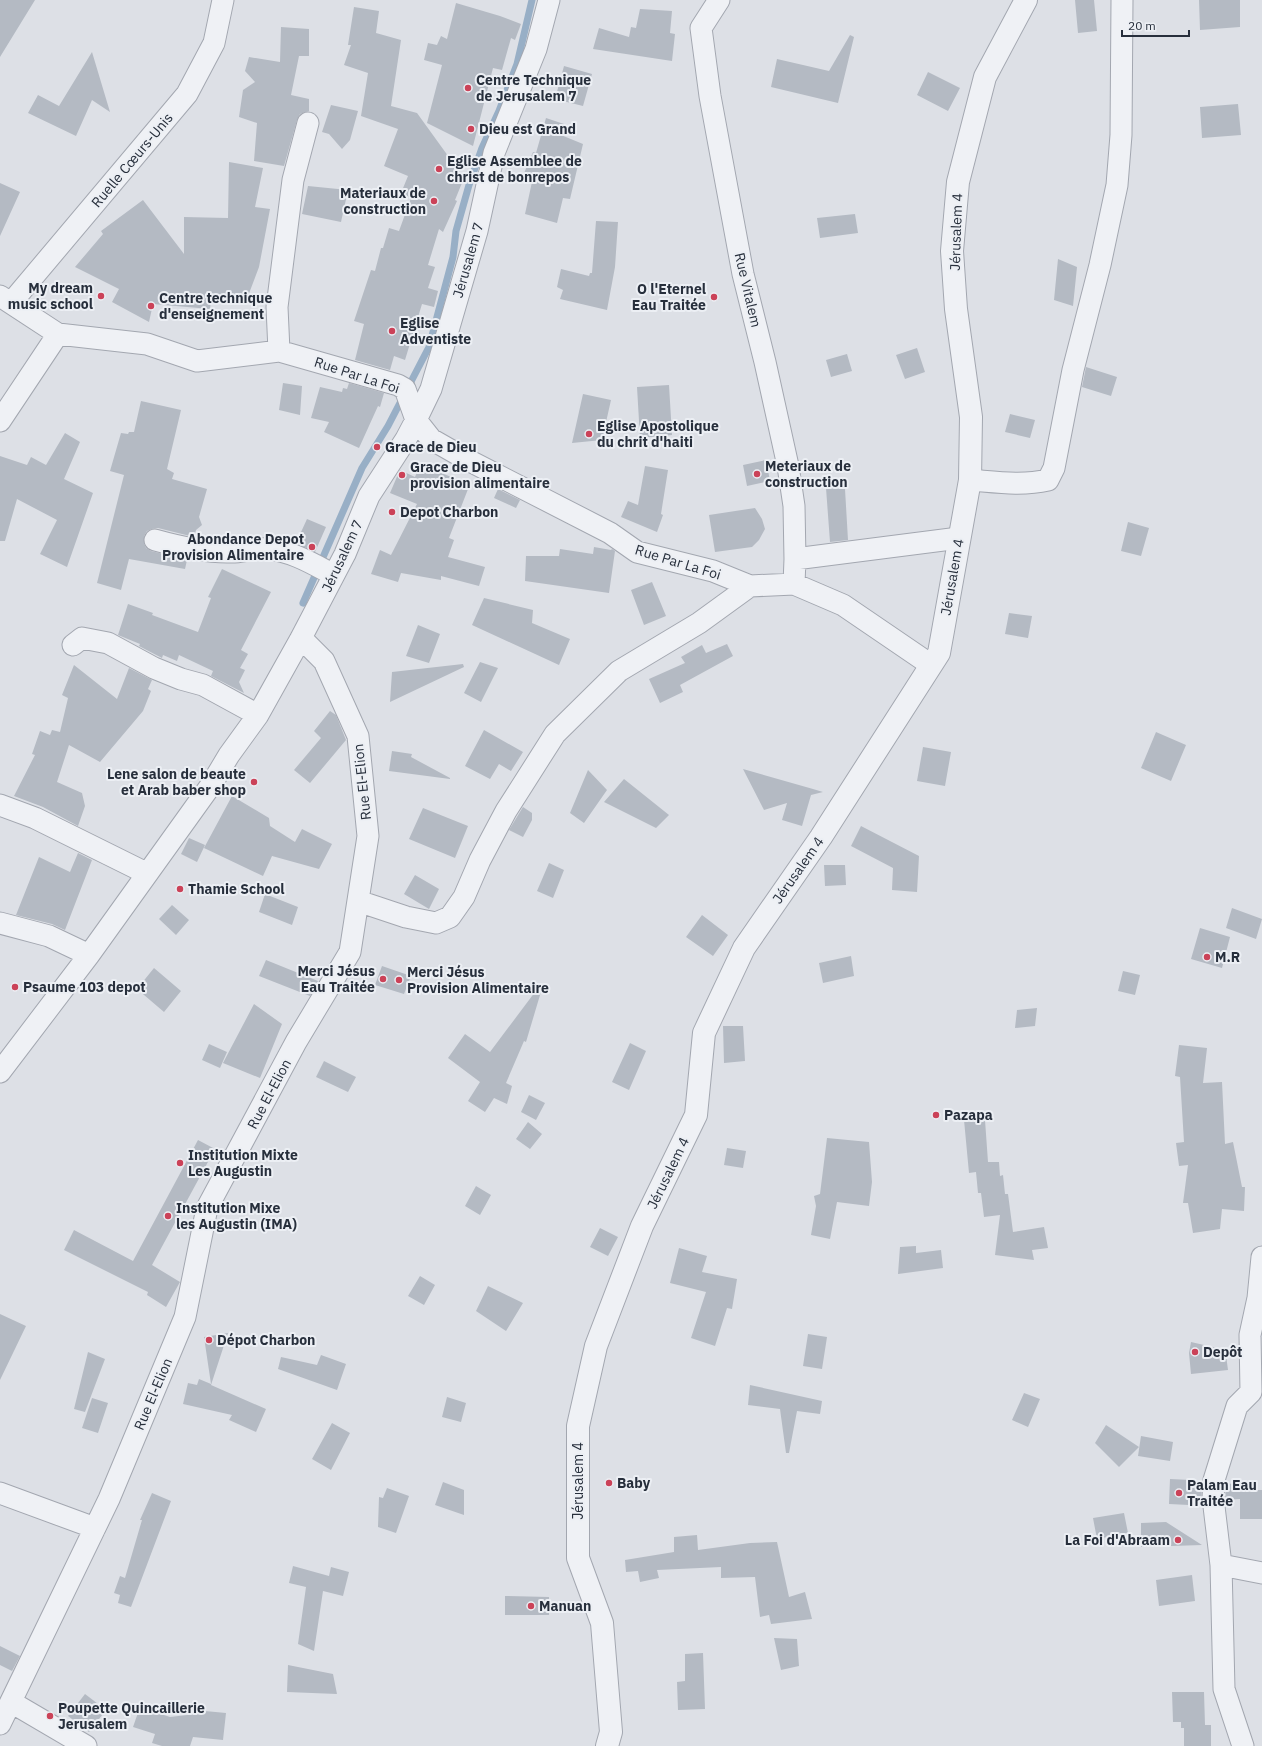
<svg xmlns="http://www.w3.org/2000/svg" width="1262" height="1746" viewBox="0 0 1262 1746" font-family="'IBM Plex Sans',sans-serif">
<style>
.lines{fill:none;stroke-linecap:round;stroke-linejoin:round}
.stream{stroke:#98afc6;stroke-width:7}
.building{fill:#b4bac3}
.minor-casing{stroke:#a3a7b0;stroke-width:23}
.tertiary-casing{stroke:#a3a7b0;stroke-width:24}
.minor{stroke:#eff1f5;stroke-width:21}
.tertiary{stroke:#eff1f5;stroke-width:22}
.poi-dot{fill:#cb4258;stroke:#eceff4;stroke-width:1.5}
.labels{text-anchor:middle;dominant-baseline:central;stroke-width:4;stroke-linejoin:round;paint-order:stroke}
.poi-label{font-size:14px;font-weight:bold;fill:#272f3c;stroke:#eceff4;text-anchor:start}
.street-label{font-size:14px;fill:#272f3c;stroke:#eceff4}
</style>
<rect width="100%" height="100%" fill="#dde0e6"/>
<g class="lines">
<path class="stream" d="M303,603L362,468L388,426L429,347L453,257L456,231L469,185L482,148L499,111L517,64L532,0"/>
</g>
<path class="building" d="M0,0H35L0,57Z
M1075,0H1094L1097,31L1078,33Z
M1199,0H1240V27L1200,30Z
M456,3L500,16L521,24L515,40L511,38L502,70L493,68L473,146L427,123L442,65L424,60L428,43L437,45L441,36L447,39Z
M354,7L379,11L376,33L401,40L391,106L417,113L464,178L455,200L457,201L443,232L439,229L428,265L435,267L428,288L438,291L434,307L422,304L405,360L394,356L390,370L355,360L364,324L354,321L371,270L375,271L381,248H383L389,228L399,231L411,198L401,193L408,176L384,166L398,129L361,116L368,73L344,65L351,45H348Z
M640,9L672,11L670,33L675,34L672,61L593,49L599,28L629,37L631,27L636,28Z
M281,27L309,29V56H299L291,95L309,99V111L300,114L297,120L284,166L254,161L257,123L239,117L243,90L255,82L245,71L249,57L280,62Z
M850,35L854,37L838,103L771,87L777,59L829,71Z
M92,52L110,112L92,100L76,136L28,113L38,95L59,106Z
M564,66L592,74L583,106L555,99Z
M928,72L960,88L948,111L917,95Z
M1238,104L1241,135L1202,138L1200,107Z
M331,105L358,111L350,140L342,149L329,134L322,132Z
M546,118L564,124L561,135L583,144L570,199L563,198L557,223L525,214L532,182L522,178L533,152L536,153Z
M229,162L263,168L255,207L270,209L259,267L245,304L211,299L210,309L153,304L149,322L112,302L119,289L75,267L103,234L101,231L143,200L184,254V217L228,218Z
M0,183L20,192L0,236Z
M308,186L348,190L341,222L302,214Z
M855,214L858,233L820,238L817,218Z
M596,221L618,222L615,267L607,310L560,299L563,290L557,287L561,269L589,276L590,273H592Z
M1058,259L1077,267L1073,306L1054,300Z
M917,348L925,372L905,379L896,355Z
M847,354L852,371L831,377L826,360Z
M1086,367L1117,377L1111,396L1082,387Z
M283,383L302,386L300,415L279,410Z
M349,383L384,393L380,407L378,406L359,448L324,432L329,422L311,418L320,387L342,392L343,388L347,389Z
M669,385L672,435L640,438L637,387Z
M583,394L611,400L602,440L572,443Z
M141,401L181,410L167,469L174,473L172,479L207,489L199,517L202,525L196,530L194,537L158,528L152,529L147,531L144,536V543L146,548L151,551L187,560L185,569L129,559L121,590L97,583L124,475L110,471L121,433L128,434L129,432H134Z
M1010,414L1035,420L1030,438L1005,432Z
M65,433L80,442L64,479L93,493L67,567L40,554L57,520L17,499L5,541H0V456L27,465L31,457L46,465Z
M766,460L770,481L747,486L743,465Z
M420,465L470,484L449,538L454,540L448,557L485,567L479,586L441,576V580L401,573L398,582L371,574L380,550L391,555L417,504L390,493L399,472L400,470L415,477Z
M645,466L668,470L661,514L663,515L657,532L621,517L628,501L638,505Z
M826,488L845,489L848,540L830,542Z
M498,489L520,500L516,508L494,498Z
M755,508L762,519L765,529L759,540L752,547L715,552L709,515Z
M307,519L326,527L315,552L296,543Z
M1128,522L1149,528L1141,556L1121,551Z
M594,547L611,550L612,549L615,551L609,593L525,581L526,556H559L560,549L593,554Z
M222,569L271,592L241,650L248,654L240,668L245,670L239,682L244,693L211,676L213,671L179,655L177,661L163,655L162,658L139,646L140,644L118,635L128,604L153,613L152,615L198,632L211,598L208,597Z
M652,582L666,616L644,625L631,590Z
M484,598L533,610L532,623L570,639L559,665L472,625Z
M1009,613L1032,616L1028,638L1005,634Z
M418,625L440,634L429,663L406,656Z
M727,644L733,656L680,685L683,692L660,703L649,679L685,663L681,657L702,645L706,653Z
M480,662L498,668L481,702L464,693Z
M463,664L464,667L390,702L392,672Z
M74,665L117,699L129,668L152,680L148,689L151,691L143,711L100,762L69,745L57,782L82,793L85,806L78,826L43,807L14,796L35,755L32,754L40,731L50,735L52,730L60,732L68,698L62,695Z
M330,711L336,715L346,740L310,783L294,770L321,738L314,731Z
M484,730L523,752L511,771L499,764L490,779L465,766Z
M1156,732L1186,745L1171,781L1141,768Z
M923,747L951,752L945,786L917,781Z
M392,751L412,754L411,757L450,778V779L389,771Z
M743,769L813,789L823,792L811,795L802,826L782,820L787,803L764,810Z
M588,770L607,790L584,823L570,813Z
M624,779L669,815L656,828L604,802Z
M232,796L269,818L270,826L295,842L302,829L332,844L319,869L272,856L263,876L204,848Z
M523,807L532,813V820L523,837L509,830Z
M423,808L468,826L455,858L409,839Z
M861,826L919,856L917,892L892,890L893,868L851,846Z
M189,838L205,845L197,862L181,854Z
M78,853L92,860L65,930L52,924L16,915L39,857L70,872Z
M549,863L564,870L553,898L537,891Z
M824,865H845L846,885L825,886Z
M415,875L439,889L429,909L404,894Z
M265,894L298,907L292,925L259,912Z
M172,905L189,920L176,935L159,919Z
M1232,908L1262,919L1256,939L1226,928Z
M702,915L728,935L713,956L686,937Z
M1200,928L1230,937L1222,968L1191,959Z
M851,956L854,976L823,983L819,963Z
M266,960L318,981L310,996L259,976Z
M382,966L411,976L404,994L375,985Z
M154,968L181,991L164,1012L137,989Z
M1123,971L1140,975L1135,995L1118,991Z
M541,984L543,985L526,1042L524,1041L506,1083L512,1086L507,1104L494,1098L485,1112L468,1101L480,1082L448,1058L465,1034L490,1052Z
M254,1004L282,1024L260,1078L223,1063Z
M1037,1008L1035,1026L1015,1028L1017,1010Z
M723,1026H743L745,1061L724,1063Z
M630,1043L646,1051L629,1090L612,1082Z
M209,1044L227,1052L220,1068L202,1060Z
M1179,1045L1207,1048L1203,1083L1222,1082L1225,1144L1233,1142L1242,1187H1245L1244,1211L1222,1209L1220,1229L1193,1233L1188,1203H1183L1188,1165L1179,1166L1176,1143L1184,1142L1180,1077L1175,1076Z
M324,1061L356,1077L348,1092L316,1077Z
M529,1095L545,1103L536,1120L521,1112Z
M964,1120H985L988,1162H999L1000,1176L1003,1175L1005,1194H1008L1013,1232L1044,1227L1048,1248L1032,1250L1034,1260L995,1255L1000,1215L984,1217L981,1193H978L976,1172L969,1173Z
M528,1122L542,1134L530,1149L516,1139Z
M827,1138L869,1142L872,1182L869,1206L837,1202L830,1239L811,1235L816,1206L814,1196L820,1194Z
M198,1140L215,1149L152,1265L180,1282L166,1307L147,1295L148,1292L64,1250L74,1230L133,1261Z
M727,1148L746,1151L743,1168L724,1165Z
M476,1186L491,1195L480,1215L465,1206Z
M600,1228L618,1237L608,1256L590,1247Z
M916,1246V1253L941,1250L943,1268L898,1274L900,1247Z
M679,1248L707,1256L702,1272L737,1279L732,1309L727,1308L715,1346L691,1338L706,1292L670,1283Z
M420,1276L435,1285L424,1305L408,1296Z
M488,1286L523,1303L506,1331L476,1311Z
M0,1314L26,1326L0,1380Z
M228,1333L211,1385L266,1409L256,1432L229,1420L232,1415L183,1404L188,1383L197,1385L199,1379L211,1384L204,1337Z
M808,1334L827,1337L822,1369L803,1366Z
M1191,1342L1217,1348H1225L1228,1370L1191,1374L1189,1353Z
M88,1352L105,1359L85,1412L74,1409Z
M321,1355L346,1364L337,1390L278,1369L281,1357L317,1365Z
M750,1385L822,1401L820,1414L797,1411L789,1453H786L780,1409L748,1405Z
M1024,1393L1040,1399L1028,1427L1012,1420Z
M447,1397L466,1403L461,1422L442,1417Z
M92,1398L108,1403L98,1433L82,1428Z
M332,1423L350,1433L331,1470L312,1459Z
M1106,1425L1139,1447L1119,1467L1095,1443Z
M1141,1436L1173,1442L1170,1461L1138,1456Z
M1170,1479L1191,1480V1486L1202,1485L1201,1503L1190,1504L1189,1505L1169,1504Z
M443,1482L464,1490V1515L435,1505Z
M1255,1482L1256,1490H1262V1519H1240V1499L1225,1500L1226,1484Z
M387,1488L409,1496L396,1533L378,1527L379,1497L383,1498Z
M152,1493L171,1501L131,1607L118,1603L120,1595L114,1593L120,1576L125,1578L142,1520H140Z
M1124,1513L1128,1533L1097,1539L1093,1518Z
M1166,1522L1202,1545L1141,1547V1523Z
M697,1535L698,1550L750,1543L777,1542L789,1597L805,1592L812,1619L771,1624L769,1615L760,1617L755,1577L721,1578V1567L657,1570L659,1578L640,1582L638,1571L626,1572L625,1560L674,1552V1537Z
M293,1566L329,1576L331,1567L349,1572L343,1596L323,1591L314,1651L298,1644L306,1587L289,1583Z
M1192,1575L1195,1601L1159,1606L1156,1580Z
M505,1596L549,1597V1615H505Z
M774,1638L797,1639L799,1666L781,1670Z
M0,1646L20,1656L12,1671L0,1665Z
M703,1653L705,1709L678,1710L677,1682L685,1681V1654Z
M288,1665L333,1674L337,1694L287,1692Z
M1172,1692H1204L1205,1725H1211V1746H1184V1728H1181V1722H1173Z
M85,1694L106,1710L89,1732L68,1716Z
M140,1707L170,1717L204,1713L205,1711L226,1713L223,1740L193,1737L190,1746H162L152,1743L155,1734L133,1727Z"/>
<g class="lines">
<defs>
<path id="minor" d="M719,0L701,28L710,96L743,274L765,362L788,466L794,506L795,559L794,584
M0,296L58,334L147,344L197,361L279,351L398,385L405,389L416,420L431,439L466,459L610,533L637,552L713,571L750,586L794,584L843,605L931,665
M11,303L187,94L214,43L223,0
M279,351L277,307L293,180L308,123
M0,421L58,334
M970,480C996,482 1022,486 1048,480L1054,468L1073,370L1100,265L1117,185L1121,135L1122,0
M155,540C180,547 206,553 232,552C243,552 257,547 268,549C292,551 313,564 334,575
M795,559L959,538
M73,645L82,638L108,643L154,668L181,679L203,685L258,715
M0,805L35,818L146,873
M358,901L406,917L436,923L450,917L464,897L480,860L506,811L555,734L619,671L699,623L750,586
M0,923L49,936L89,955
M0,1072L89,955L211,785L229,755L258,715L301,638L345,554L369,496L406,439L416,420L431,389L477,231L494,153L536,49L549,0
M0,1493L95,1528
M1221,1565L1262,1573
M11,1702L86,1746
M0,1724L109,1499L185,1317L207,1208L296,1042L350,952L368,836L358,736L324,661L301,638
M1243,1746L1224,1689L1221,1565L1213,1498L1214,1480L1237,1406L1251,1392L1250,1335L1258,1298L1262,1257"/>
<path id="tertiary" d="M607,1746L611,1732L602,1623L578,1558V1426L596,1346L642,1226L696,1115L704,1033L744,948L821,837L939,653L970,480L971,417L956,309L952,251L958,182L985,77L1026,0"/>
</defs>
<use href="#minor" class="minor-casing"/>
<use href="#tertiary" class="tertiary-casing"/>
<use href="#minor" class="minor"/>
<use href="#tertiary" class="tertiary"/>
</g>
<g class="poi-dot">
<circle cx="468" cy="88" r="4"/>
<circle cx="471" cy="129" r="4"/>
<circle cx="439" cy="169" r="4"/>
<circle cx="434" cy="201" r="4"/>
<circle cx="101" cy="296" r="4"/>
<circle cx="714" cy="297" r="4"/>
<circle cx="151" cy="306" r="4"/>
<circle cx="392" cy="331" r="4"/>
<circle cx="589" cy="434" r="4"/>
<circle cx="377" cy="447" r="4"/>
<circle cx="757" cy="474" r="4"/>
<circle cx="402" cy="475" r="4"/>
<circle cx="392" cy="512" r="4"/>
<circle cx="312" cy="547" r="4"/>
<circle cx="254" cy="782" r="4"/>
<circle cx="180" cy="889" r="4"/>
<circle cx="1207" cy="957" r="4"/>
<circle cx="383" cy="979" r="4"/>
<circle cx="399" cy="980" r="4"/>
<circle cx="15" cy="987" r="4"/>
<circle cx="936" cy="1115" r="4"/>
<circle cx="180" cy="1163" r="4"/>
<circle cx="168" cy="1216" r="4"/>
<circle cx="209" cy="1340" r="4"/>
<circle cx="1195" cy="1352" r="4"/>
<circle cx="609" cy="1483" r="4"/>
<circle cx="1179" cy="1493" r="4"/>
<circle cx="1178" cy="1540" r="4"/>
<circle cx="531" cy="1606" r="4"/>
<circle cx="50" cy="1716" r="4"/>
</g>
<g class="labels">
<g class="poi-label">
<text x="476" y="80">Centre Technique<tspan x="476" dy="16">de Jerusalem 7</tspan></text>
<text x="479" y="129">Dieu est Grand</text>
<text x="447" y="161">Eglise Assemblee de<tspan x="447" dy="16">christ de bonrepos</tspan></text>
<text x="426" y="193" text-anchor="end">Materiaux de<tspan x="426" dy="16">construction</tspan></text>
<text x="93" y="288" text-anchor="end">My dream<tspan x="93" dy="16">music school</tspan></text>
<text x="706" y="289" text-anchor="end">O l'Eternel<tspan x="706" dy="16">Eau Traitée</tspan></text>
<text x="159" y="298">Centre technique<tspan x="159" dy="16">d'enseignement</tspan></text>
<text x="400" y="323">Eglise<tspan x="400" dy="16">Adventiste</tspan></text>
<text x="597" y="426">Eglise Apostolique<tspan x="597" dy="16">du chrit d'haiti</tspan></text>
<text x="385" y="447">Grace de Dieu</text>
<text x="765" y="466">Meteriaux de<tspan x="765" dy="16">construction</tspan></text>
<text x="410" y="467">Grace de Dieu<tspan x="410" dy="16">provision alimentaire</tspan></text>
<text x="400" y="512">Depot Charbon</text>
<text x="304" y="539" text-anchor="end">Abondance Depot<tspan x="304" dy="16">Provision Alimentaire</tspan></text>
<text x="246" y="774" text-anchor="end">Lene salon de beaute<tspan x="246" dy="16">et Arab baber shop</tspan></text>
<text x="188" y="889">Thamie School</text>
<text x="1215" y="957">M.R</text>
<text x="375" y="971" text-anchor="end">Merci Jésus<tspan x="375" dy="16">Eau Traitée</tspan></text>
<text x="407" y="972">Merci Jésus<tspan x="407" dy="16">Provision Alimentaire</tspan></text>
<text x="23" y="987">Psaume 103 depot</text>
<text x="944" y="1115">Pazapa</text>
<text x="188" y="1155">Institution Mixte<tspan x="188" dy="16">Les Augustin</tspan></text>
<text x="176" y="1208">Institution Mixe<tspan x="176" dy="16">les Augustin (IMA)</tspan></text>
<text x="217" y="1340">Dépot Charbon</text>
<text x="1203" y="1352">Depôt</text>
<text x="617" y="1483">Baby</text>
<text x="1187" y="1485">Palam Eau<tspan x="1187" dy="16">Traitée</tspan></text>
<text x="1170" y="1540" text-anchor="end">La Foi d'Abraam</text>
<text x="539" y="1606">Manuan</text>
<text x="58" y="1708">Poupette Quincaillerie<tspan x="58" dy="16">Jerusalem</tspan></text>
</g>
<g class="street-label">
<text transform="translate(132 160) rotate(-50)">Ruelle Cœurs-Unis</text>
<text transform="translate(956 232) rotate(-88)">Jérusalem 4</text>
<text transform="translate(468 260) rotate(-74)">Jérusalem 7</text>
<text transform="translate(748 290) rotate(77)">Rue Vitalem</text>
<text transform="translate(357 375) rotate(18)">Rue Par La Foi</text>
<text transform="translate(342 556) rotate(-65)">Jérusalem 7</text>
<text transform="translate(678 562) rotate(17)">Rue Par La Foi</text>
<text transform="translate(952 577) rotate(-80)">Jérusalem 4</text>
<text transform="translate(362 782) rotate(-96)">Rue El-Elion</text>
<text transform="translate(798 870) rotate(-55)">Jérusalem 4</text>
<text transform="translate(269 1094) rotate(-62)">Rue El-Elion</text>
<text transform="translate(668 1173) rotate(-64)">Jérusalem 4</text>
<text transform="translate(153 1394) rotate(-67)">Rue El-Elion</text>
<text transform="translate(578 1481) rotate(-90)">Jérusalem 4</text>
</g>
</g>
<path d="M1122 30v6h67v-6" fill="none" stroke="#272f3c" stroke-width="2"/>
<text x="1128" y="30" font-size="12" fill="#272f3c" stroke="#eceff4" stroke-width="3" paint-order="stroke">20 m</text>
</svg>
